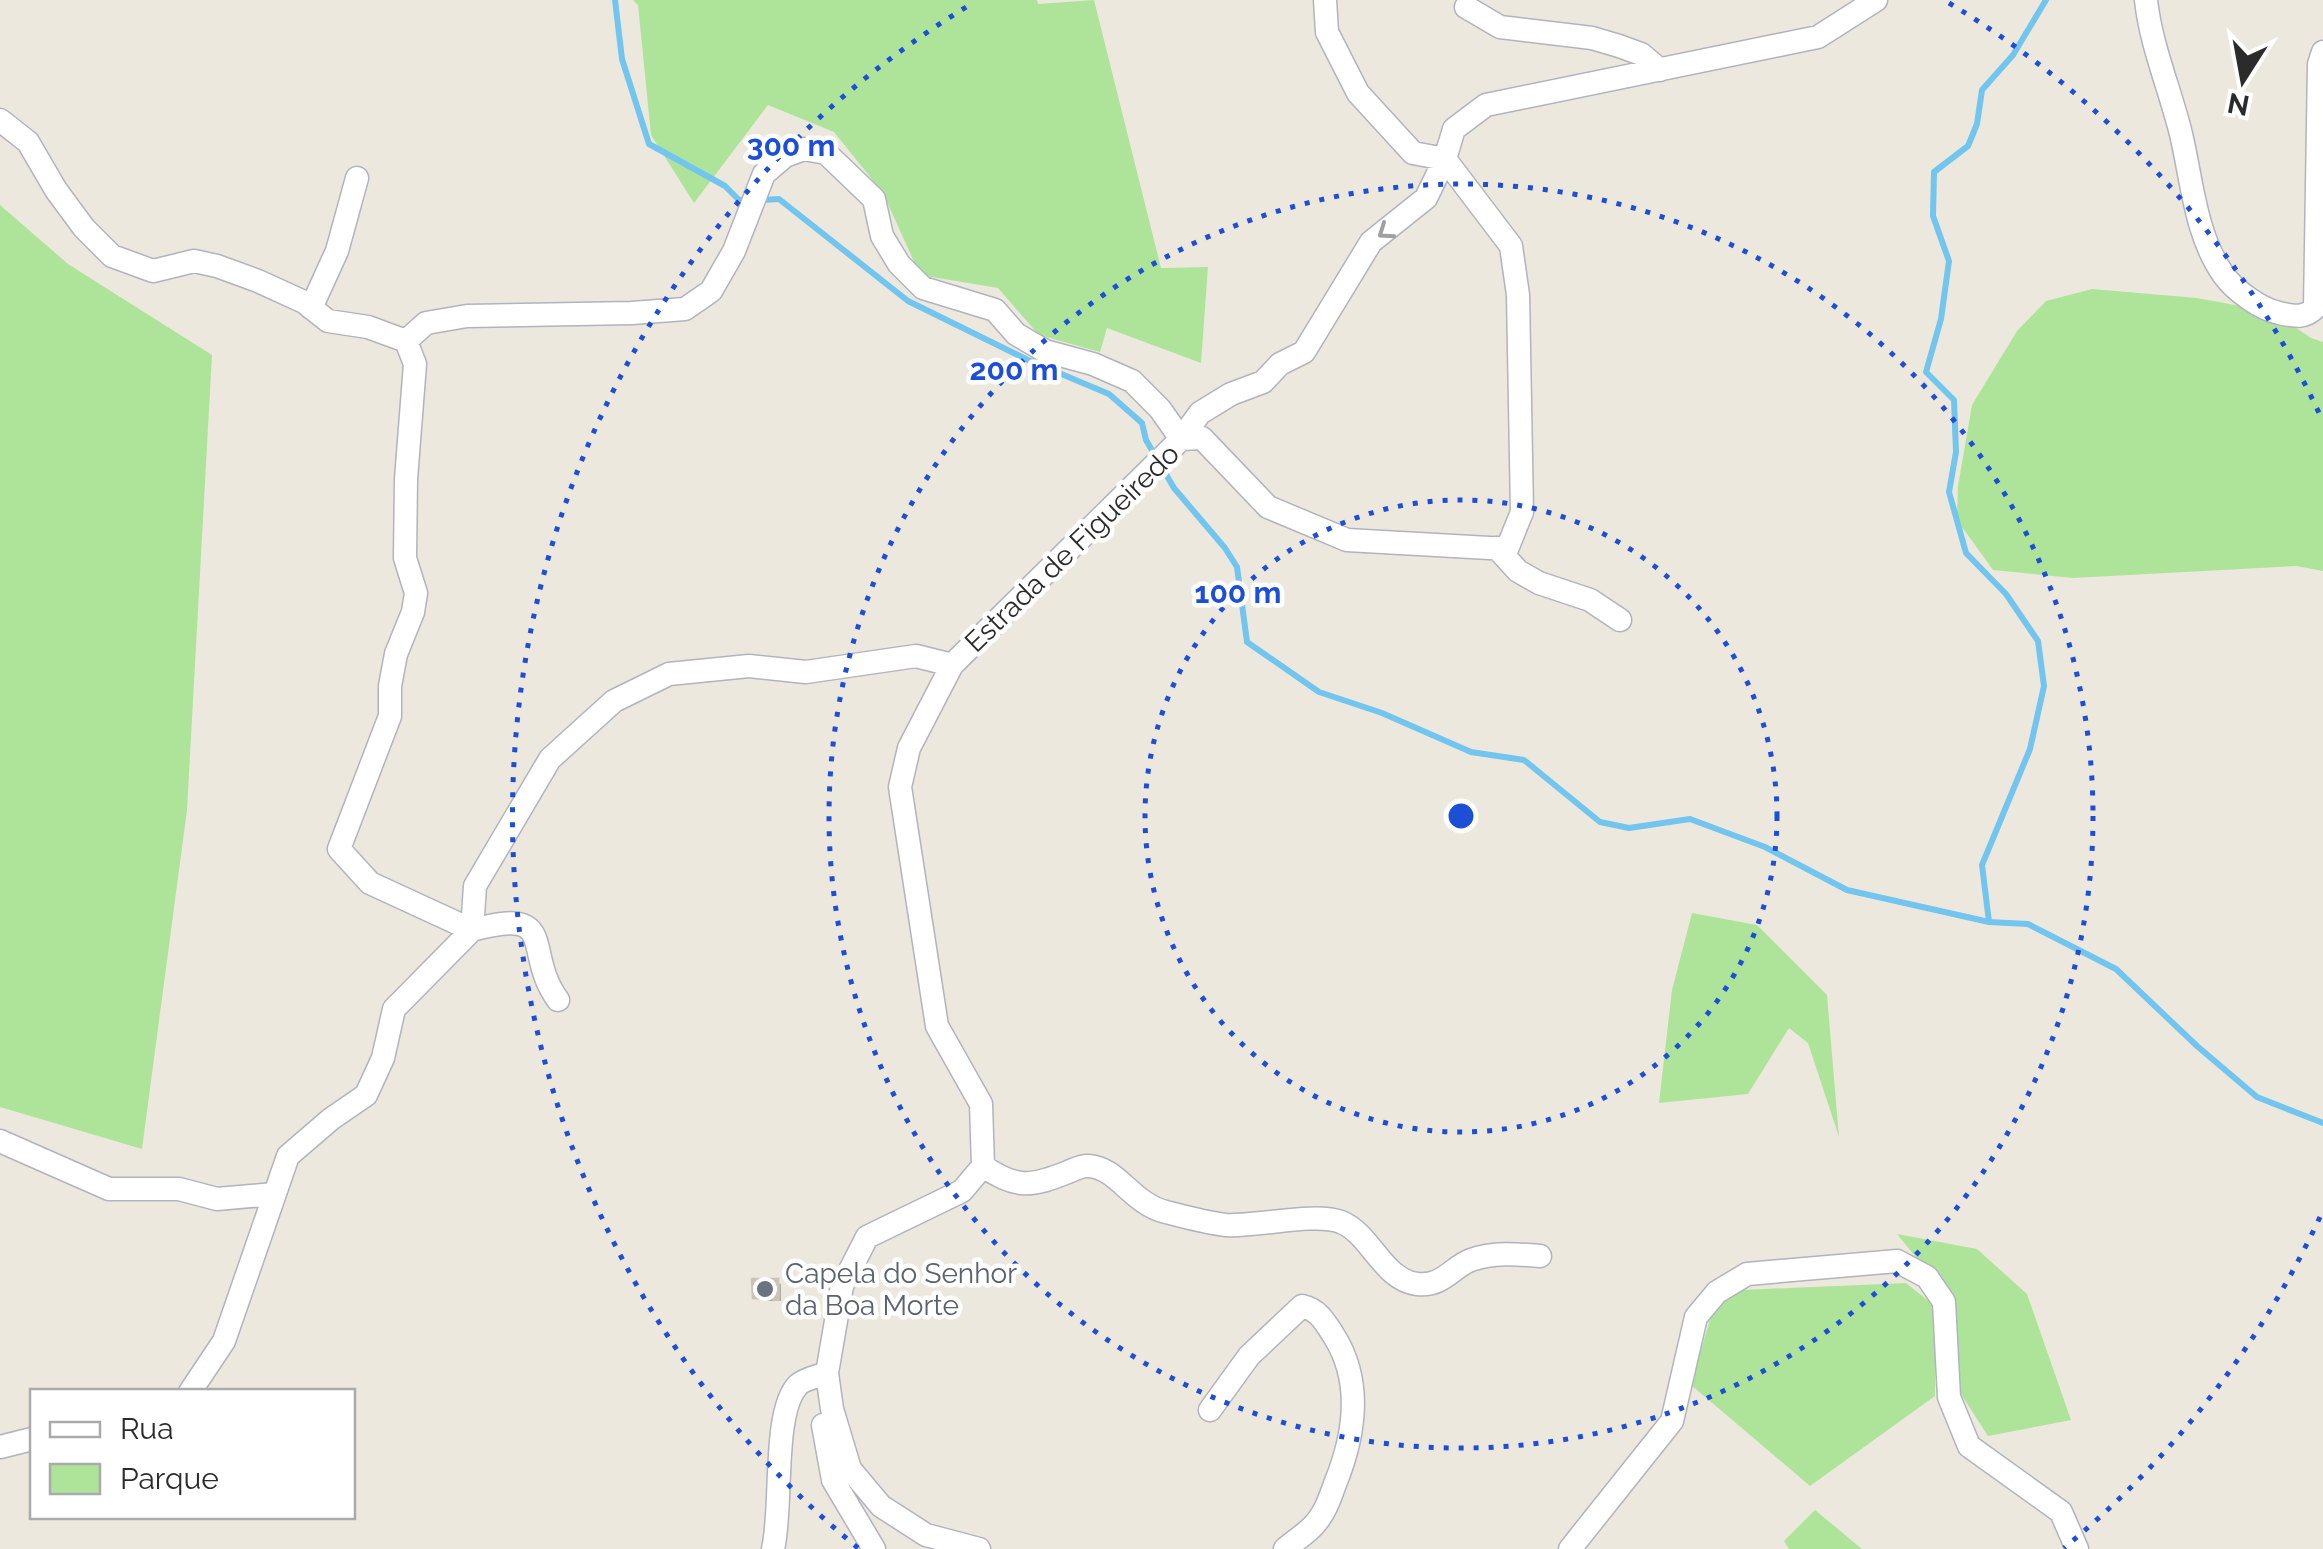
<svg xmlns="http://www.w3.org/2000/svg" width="2323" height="1549" viewBox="0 0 2323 1549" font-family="Raleway,sans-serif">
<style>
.green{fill:#aee49a}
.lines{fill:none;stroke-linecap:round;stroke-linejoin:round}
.stream{stroke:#71c5ef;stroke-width:6}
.building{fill:#c9c4bd;stroke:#c9c4b7;stroke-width:2.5;filter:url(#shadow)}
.minor-casing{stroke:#b1b3bf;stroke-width:25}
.minor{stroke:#fff;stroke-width:22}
.oneway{stroke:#a0a0a0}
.ring{fill:none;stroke:#1d4ed8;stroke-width:5;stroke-dasharray:5 10}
.worship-dot{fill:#6b7280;stroke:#fff;stroke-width:4}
.labels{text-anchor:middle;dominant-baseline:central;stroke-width:9;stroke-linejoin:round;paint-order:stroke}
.street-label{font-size:28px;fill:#2b2b2b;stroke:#fff}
.worship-label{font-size:28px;fill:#5b616d;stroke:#fff;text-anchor:start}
.centre{fill:#1d4ed8;stroke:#fff;stroke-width:5}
.ring-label{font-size:30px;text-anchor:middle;font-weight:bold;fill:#1d4ed8;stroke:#fff;stroke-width:9;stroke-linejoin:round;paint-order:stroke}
</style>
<defs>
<filter id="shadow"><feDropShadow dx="11" dy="6" stdDeviation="0" flood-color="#0004"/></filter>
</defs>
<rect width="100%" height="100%" fill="#ede8de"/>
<path class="green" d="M633,0H1037L1038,4L1094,0L1161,268L1208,267L1201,363L1107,328L1100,352L1039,335L998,288L920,275L883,193L834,132L768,105L694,203L651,135L638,5Z
M0,205L68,264L212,355L187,810L142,1149L0,1107Z
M2092,289L2197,298L2273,312L2311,338L2323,342V571L2296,566L2073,578L1993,570L1962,527L1957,514L1958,486L1972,405L2017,331L2046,301Z
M1692,913L1757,925L1827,995L1839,1137L1808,1043L1789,1028L1748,1094L1659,1103L1672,990Z
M1897,1234L1977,1249L2027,1294L2071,1420L1988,1436L1961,1394L1955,1305Z
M1906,1283L1935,1306V1396L1810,1486L1691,1385L1713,1309L1740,1290Z
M1815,1510L1862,1549H1789L1784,1541Z"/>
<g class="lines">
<path class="stream" d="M615,0L622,59L649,144L725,186L739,200H748
M760,200L779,199L908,301L1028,360L1109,394L1142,423L1146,440L1174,488L1225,548L1237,567L1247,642L1319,692L1382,713L1471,752L1524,760L1600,822L1629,828L1690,819L1765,847L1847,890L1989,922L2028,924L2116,969L2197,1046L2257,1097L2323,1123
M1989,922L1982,865L2030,749L2044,686L2038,641L2006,594L1966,553L1949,492L1956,452L1954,400L1926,372L1941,319L1949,261L1933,216L1934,172L1968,146L1977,124L1982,90L2013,55L2046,0"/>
</g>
<path class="building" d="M752,1279H778V1299L753,1298Z"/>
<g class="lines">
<defs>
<path id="minor" d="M2146,0C2151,46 2170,89 2181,134C2192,180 2195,234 2223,274C2234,290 2260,309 2279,313C2293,316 2304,319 2315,308L2319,64L2323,52
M1466,7L1500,27L1592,38L1619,46L1641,54L1660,70
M0,120L28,142L56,190L84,228L112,256L153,271L194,261L217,266L258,281L304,302L328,321L368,327L406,341L415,364L406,479L405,558L416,593L413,612L396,654L390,686V716L339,849L370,883L472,930C561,906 522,951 558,1000
M311,308L337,251L357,178
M406,341L426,323L467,316L632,313L685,309L711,291L734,251L764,174L785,156L804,149L826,153L874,199L882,236L899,264L923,288L995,310L1016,334L1045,351L1093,364L1132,381L1160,409L1181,439L1200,413L1231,394L1263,382L1280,364L1304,352L1371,242L1426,198L1445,159L1413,153L1358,93L1327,32L1325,0
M1497,548L1518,571L1539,583L1590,600L1620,620
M0,1141L109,1189H179L217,1199L274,1194
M983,1166C1016,1189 1031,1187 1068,1172C1076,1169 1081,1165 1089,1166C1118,1168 1132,1204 1166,1212C1185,1217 1207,1223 1226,1225C1257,1227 1314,1212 1341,1222C1371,1234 1383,1280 1417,1284C1443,1287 1452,1267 1471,1260C1493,1252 1517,1254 1540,1256
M190,1392L224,1341L288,1156L331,1119L366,1095L383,1058L394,1009L472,930L475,886L550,759L614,701L669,674L749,666L806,672L916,656L952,665
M1210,1410L1249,1356L1302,1306C1319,1310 1325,1322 1334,1336C1363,1382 1355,1435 1335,1484C1330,1498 1325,1513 1314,1525C1306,1534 1294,1541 1285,1549
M823,1425L833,1480L874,1549
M0,1447L32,1439
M773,1549C783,1507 772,1412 798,1385C804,1379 819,1376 827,1373
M979,1549L926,1535L881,1506L850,1469L832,1409L827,1373L842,1286L867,1237L962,1191L983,1166L981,1104L937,1026L900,787L909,748L952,665L1181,439L1202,438L1268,507L1347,540L1507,549L1522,512L1518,295L1511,246L1445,159L1454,129L1486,105L1818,37L1876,0
M1570,1549L1672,1421L1696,1317L1717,1292L1747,1274L1897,1261L1927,1277L1944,1302L1949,1397L1969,1446L2061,1512L2077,1549"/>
</defs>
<use href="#minor" class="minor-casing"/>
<use href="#minor" class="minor"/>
</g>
<defs><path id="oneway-chevron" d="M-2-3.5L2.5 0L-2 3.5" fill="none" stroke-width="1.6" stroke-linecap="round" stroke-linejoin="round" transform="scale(2.5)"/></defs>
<use class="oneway" href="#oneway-chevron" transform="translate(1385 232) rotate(145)"/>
<g class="ring">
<circle cx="1461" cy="816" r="316"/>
<circle cx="1461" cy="816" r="632"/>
<path d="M2320 1217A948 948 0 0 1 2064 1548M858 1548A948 948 0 0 1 973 3M1949 3A948 948 0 0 1 2320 415"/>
</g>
<circle class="worship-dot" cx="765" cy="1289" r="10"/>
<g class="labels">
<g class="street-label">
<text transform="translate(1072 548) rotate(-44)">Estrada de Figueiredo</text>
</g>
<g class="worship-label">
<text x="785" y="1273">Capela do Senhor<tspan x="785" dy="32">da Boa Morte</tspan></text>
</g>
</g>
<circle cx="1461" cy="816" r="15" class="centre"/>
<g class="ring-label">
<text x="791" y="156">300 m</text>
<text x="1014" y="380">200 m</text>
<text x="1238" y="603">100 m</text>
</g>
<rect x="30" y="1389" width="325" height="130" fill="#ffffff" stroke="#aaaaaa" stroke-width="2.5"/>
<rect x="50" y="1422" width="50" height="15" fill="#ffffff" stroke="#aaaaaa" stroke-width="2.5"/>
<text x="120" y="1439" font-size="30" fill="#2b2b2b">Rua</text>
<rect x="50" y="1464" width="50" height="30" fill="#aee49a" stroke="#aaaaaa" stroke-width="2.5"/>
<text x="120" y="1489" font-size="30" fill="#2b2b2b">Parque</text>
<g transform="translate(2243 80) rotate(191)" stroke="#ffffff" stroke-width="8" paint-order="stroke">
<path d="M0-8L18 38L0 25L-18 38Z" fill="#2b2b2b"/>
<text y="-15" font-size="28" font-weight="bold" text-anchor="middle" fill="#2b2b2b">N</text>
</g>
</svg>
